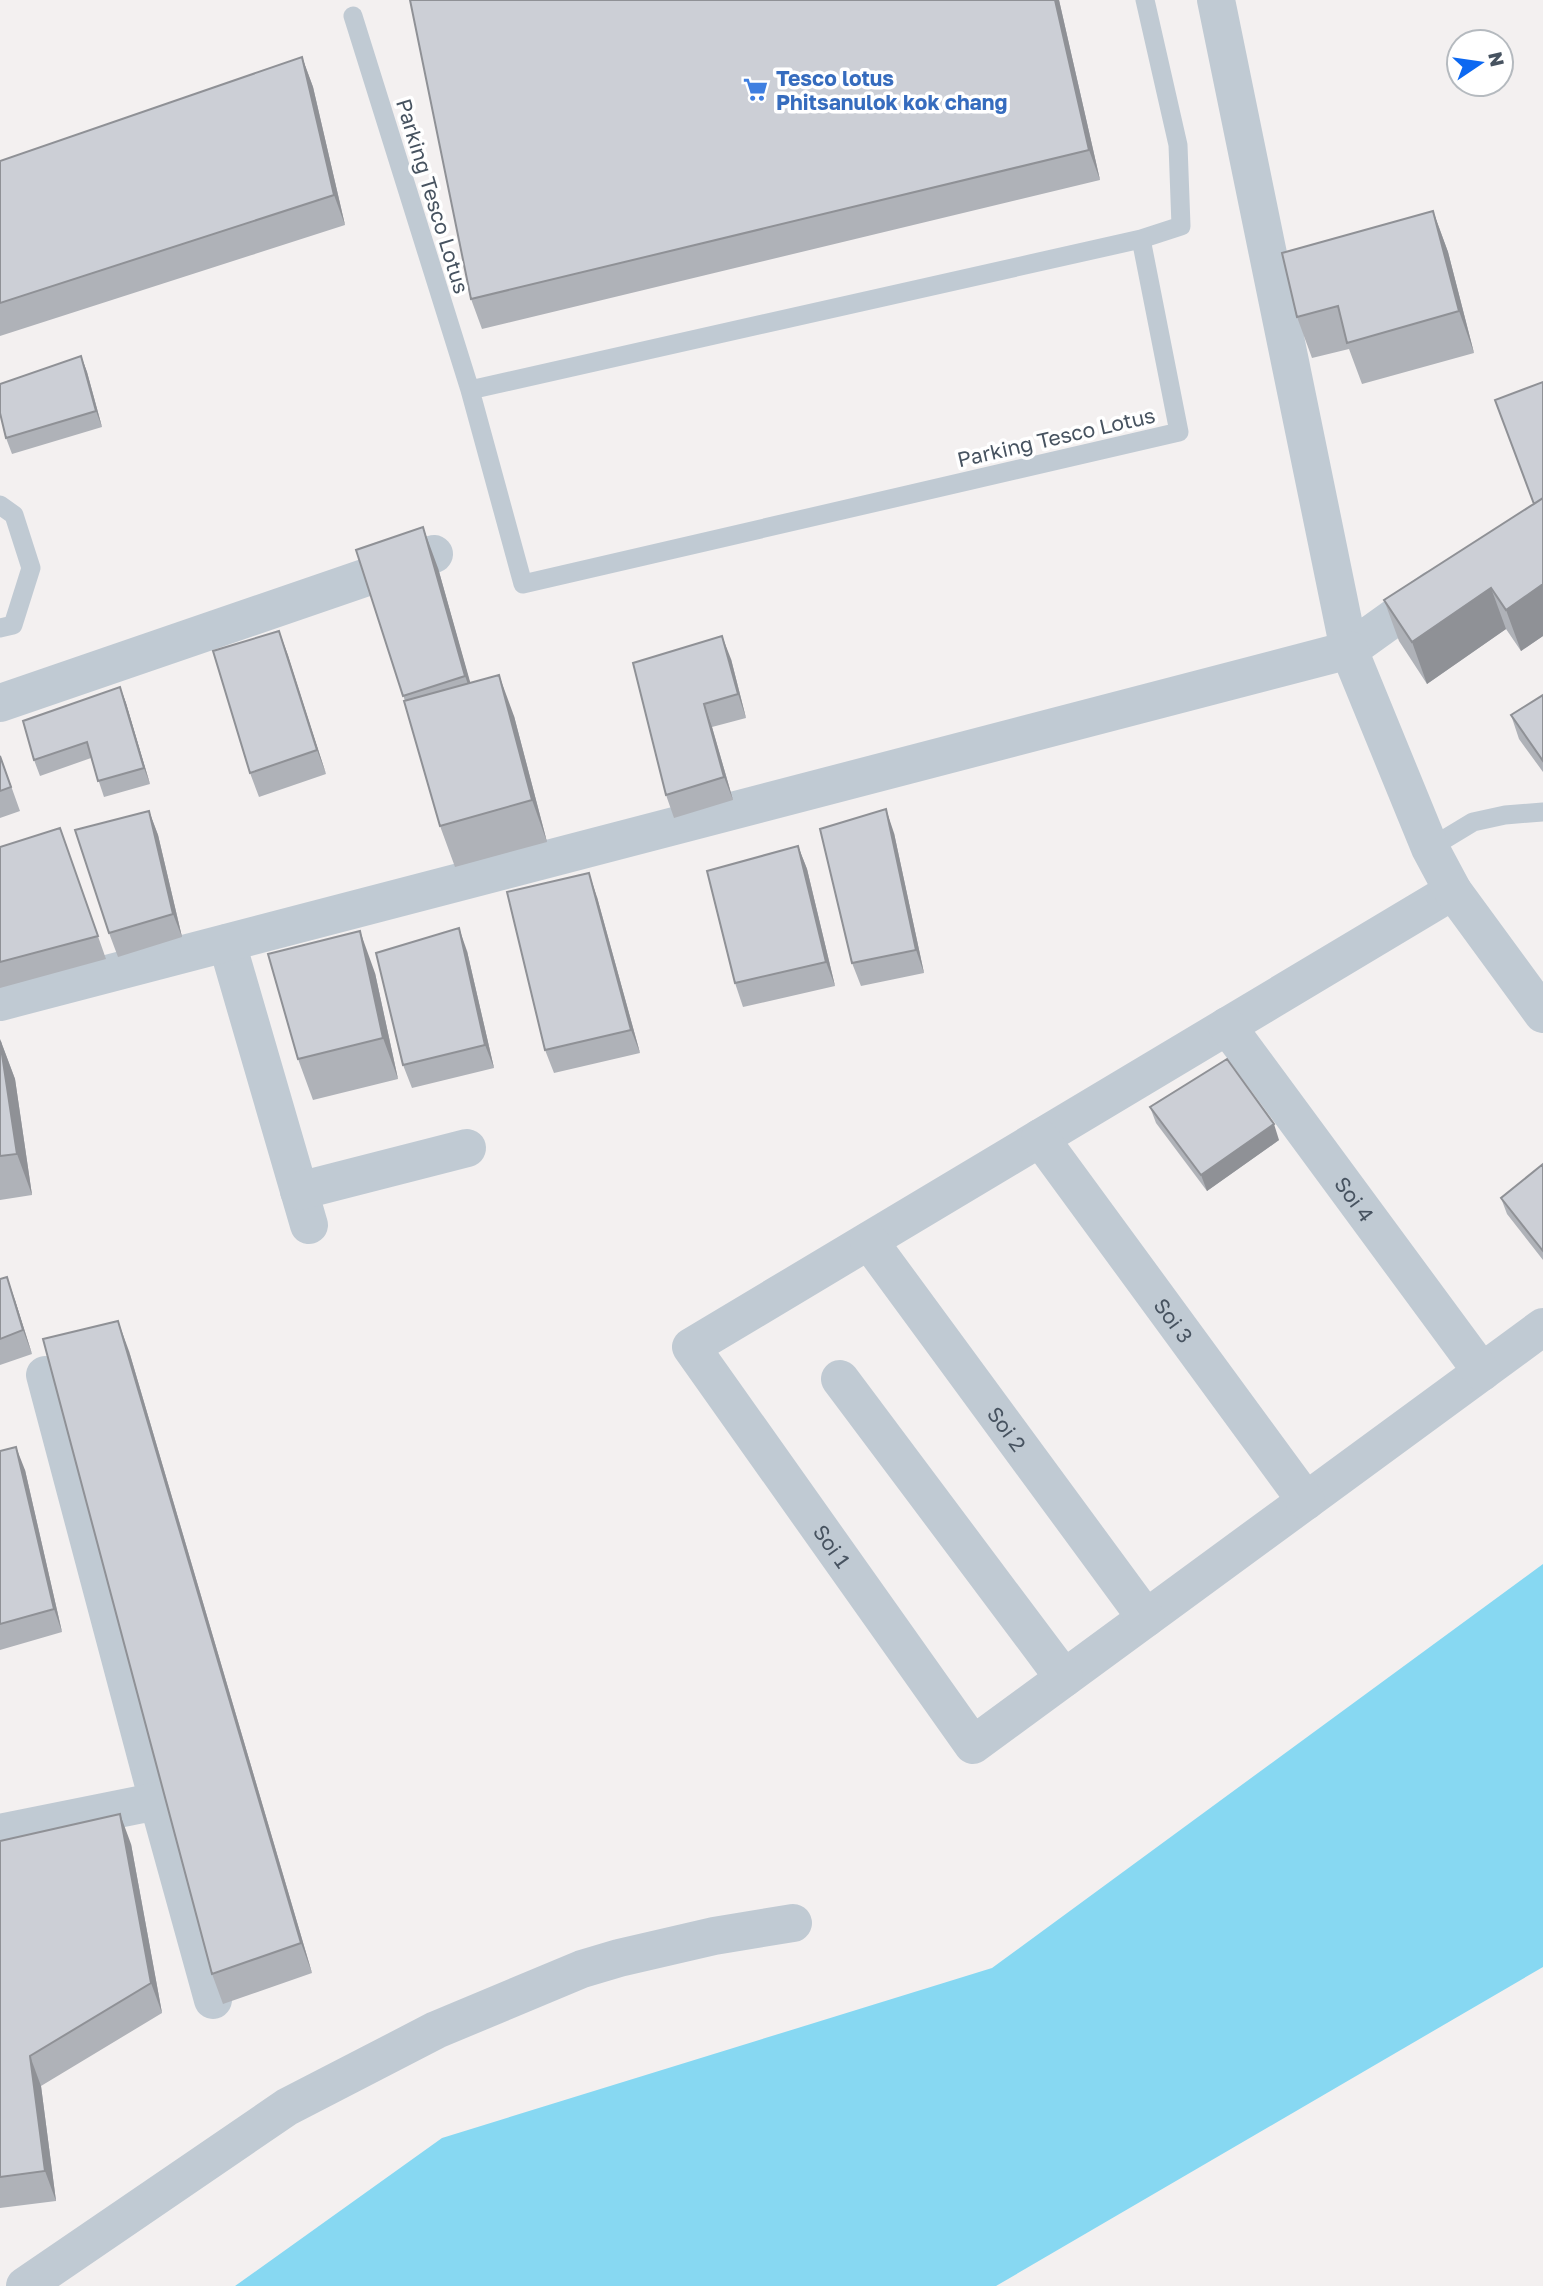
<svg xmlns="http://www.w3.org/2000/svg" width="1543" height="2286" viewBox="0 0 1543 2286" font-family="'Golos Text',sans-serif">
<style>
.water{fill:#87d8f2}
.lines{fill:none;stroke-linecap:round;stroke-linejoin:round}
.lane{stroke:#c0cad3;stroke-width:19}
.street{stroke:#c0cad3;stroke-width:38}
.wall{fill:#afb2b8}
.shaded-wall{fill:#8f9196}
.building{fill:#cccfd6;stroke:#8f9196;stroke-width:2}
.labels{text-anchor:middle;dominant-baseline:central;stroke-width:7;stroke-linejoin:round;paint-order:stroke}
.shop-label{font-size:21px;font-weight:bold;fill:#366cbe;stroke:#fff;text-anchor:start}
.street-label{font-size:21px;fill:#475360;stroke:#fff}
</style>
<rect width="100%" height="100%" fill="#f3f0f0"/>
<path class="water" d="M1543,1564V1967L996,2286H235L442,2138L992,1968Z"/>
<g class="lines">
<path class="lane" d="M353,16L470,390L1141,239L1179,432L523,584L470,390
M1141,239L1181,226L1178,145L1145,0
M0,505L14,515L31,568L13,625L0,628
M1430,848L1473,822L1505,815L1543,812"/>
<g class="street">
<path d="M1216,0L1349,650L1434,589"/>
<path d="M0,703L434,554"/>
<path id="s1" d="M1453,891L691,1347L973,1745L1543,1327"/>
<path d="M227,943L309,1225"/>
<path d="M0,1002L1349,650L1430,848L1453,891L1543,1014"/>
<path id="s2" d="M1227,1026L1482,1372"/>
<path id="s3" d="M1040,1138L1306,1501"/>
<path d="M299,1191L467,1148"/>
<path id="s4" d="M869,1241L1146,1618"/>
<path d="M45,1375L158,1801"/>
<path d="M840,1379L1064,1678"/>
<path d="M0,1833L158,1801L213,2000"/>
<path d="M25,2286L287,2107L436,2030L582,1969L619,1958L714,1936L793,1923"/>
</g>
</g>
<path class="wall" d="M1059,0L1100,180L482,329L471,299Z
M302,57L313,87L345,225L0,336V161Z
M1433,211L1448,252L1474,353L1362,384L1349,349L1312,358L1297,317Z
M81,356L87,372L102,427L12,454L6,438Z
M1543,382V636L1521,651L1506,629L1427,684L1399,641L1384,600L1534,504Z
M356,550L438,568L470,683L514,716L547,842L455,867L440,826L405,701Z
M279,631L326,774L259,797L250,773Z
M731,659L746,718L712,727L733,800L674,818L666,795L633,663Z
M120,687L126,703L150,784L104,797L91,758L40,776L34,760Z
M1543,695V772L1519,739L1511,715Z
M0,755L20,811L0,818Z
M149,811L158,835L182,937L118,957L109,933Z
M60,828L106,959L0,988V847Z
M894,833L924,973L861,986L852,963Z
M798,846L807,869L835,986L743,1007L735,983Z
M597,897L640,1053L554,1073L545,1050Z
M467,951L494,1068L412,1088L403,1065Z
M375,973L398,1079L313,1100L298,1059Z
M0,1039L15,1079L32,1195L0,1200Z
M1150,1107L1279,1140L1207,1191L1156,1123Z
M1543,1164V1260L1507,1214L1501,1198Z
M0,1279L15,1300L32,1354L0,1365Z
M129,1351L312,1973L223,2004L212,1974Z
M0,1451L25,1470L62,1632L0,1650Z
M0,1841L131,1844L162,2013L41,2086L56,2201L0,2208Z"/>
<path class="shaded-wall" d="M1055,0H1059L1100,180L1089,150Z
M302,57L313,87L345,225L334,195Z
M1433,211L1448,252L1474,353L1459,311Z
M81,356L87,372L102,427L96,411Z
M423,527L438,568L480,717L465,676Z
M1543,584V636L1521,651L1506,610Z
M1491,588L1506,629L1427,684L1412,642Z
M279,631L288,655L326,774L317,750Z
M722,636L731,659L746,718L738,694Z
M499,675L514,716L547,842L532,800Z
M120,687L126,703L150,784L144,768Z
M704,704L712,727L733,800L724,777Z
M886,809L894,833L924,973L916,950Z
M149,811L158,835L182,937L173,914Z
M798,846L807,869L835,986L826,962Z
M589,873L597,897L640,1053L631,1030Z
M459,928L467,951L494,1068L485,1045Z
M360,931L375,973L398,1079L383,1038Z
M0,1039L15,1079L32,1195L17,1154Z
M1274,1124L1279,1140L1207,1191L1201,1175Z
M7,1277L15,1300L32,1354L23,1330Z
M118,1321L129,1351L312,1973L301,1943Z
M16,1447L25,1470L62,1632L54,1609Z
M120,1814L131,1844L162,2013L151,1983Z
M30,2056L41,2086L56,2201L45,2171Z"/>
<path class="building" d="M410,0H1055L1089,150L471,299Z
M302,57L334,195L0,303V161Z
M1433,211L1459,311L1347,343L1338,306L1297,317L1282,253Z
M81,356L96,411L6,438L0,413V384Z
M1543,382V498L1534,504L1495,400Z
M1543,498V584L1506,610L1491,588L1412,642L1384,600Z
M423,527L465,676L403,696L356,550Z
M279,631L317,750L250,773L213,651Z
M722,636L738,694L704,704L724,777L666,795L633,663Z
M499,675L532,800L440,826L404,701Z
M120,687L144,768L98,781L87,742L34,760L23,721Z
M1543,695V761L1511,715Z
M0,756L11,787L0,791Z
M886,809L916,950L852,963L820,829Z
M149,811L173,914L109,933L75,830Z
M60,828L98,936L0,962V847Z
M798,846L826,962L735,983L707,871Z
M589,873L631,1030L545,1050L507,892Z
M459,928L485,1045L403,1065L376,953Z
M360,931L383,1038L298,1059L268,954Z
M0,1041L17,1154L0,1156Z
M1227,1059L1274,1124L1201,1175L1150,1107Z
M1543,1164V1251L1501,1198Z
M7,1277L23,1330L0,1339V1279Z
M118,1321L301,1943L212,1974L43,1339Z
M16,1447L54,1609L0,1624V1451Z
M120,1814L151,1983L30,2056L45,2171L0,2177V1841Z"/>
<defs>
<symbol id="supermarket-bare" viewBox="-9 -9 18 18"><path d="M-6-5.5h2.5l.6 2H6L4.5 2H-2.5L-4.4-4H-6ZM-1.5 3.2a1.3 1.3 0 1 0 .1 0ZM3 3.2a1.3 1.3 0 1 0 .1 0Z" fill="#3f7fe0" stroke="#fff" stroke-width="2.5" paint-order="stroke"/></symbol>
</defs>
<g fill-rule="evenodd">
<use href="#supermarket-bare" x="738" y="72" width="35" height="35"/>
</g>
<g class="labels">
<g class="shop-label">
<text x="776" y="78">Tesco lotus<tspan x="776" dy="24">Phitsanulok kok chang</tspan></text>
</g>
<g class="street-label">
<text transform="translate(433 196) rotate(73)">Parking Tesco Lotus</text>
<text transform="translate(1056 437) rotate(-13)">Parking Tesco Lotus</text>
<text stroke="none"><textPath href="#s2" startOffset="215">Soi 4</textPath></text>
<text stroke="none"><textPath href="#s3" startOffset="226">Soi 3</textPath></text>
<text stroke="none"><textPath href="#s4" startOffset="233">Soi 2</textPath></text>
<text stroke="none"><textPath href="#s1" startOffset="1132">Soi 1</textPath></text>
</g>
</g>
<g transform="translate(1480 63) rotate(77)"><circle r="33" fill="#ffffff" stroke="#b5babf" stroke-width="2"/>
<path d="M0-5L12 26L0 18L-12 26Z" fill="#0c68f1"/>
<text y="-10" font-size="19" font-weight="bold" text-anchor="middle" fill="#475360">N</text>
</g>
</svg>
